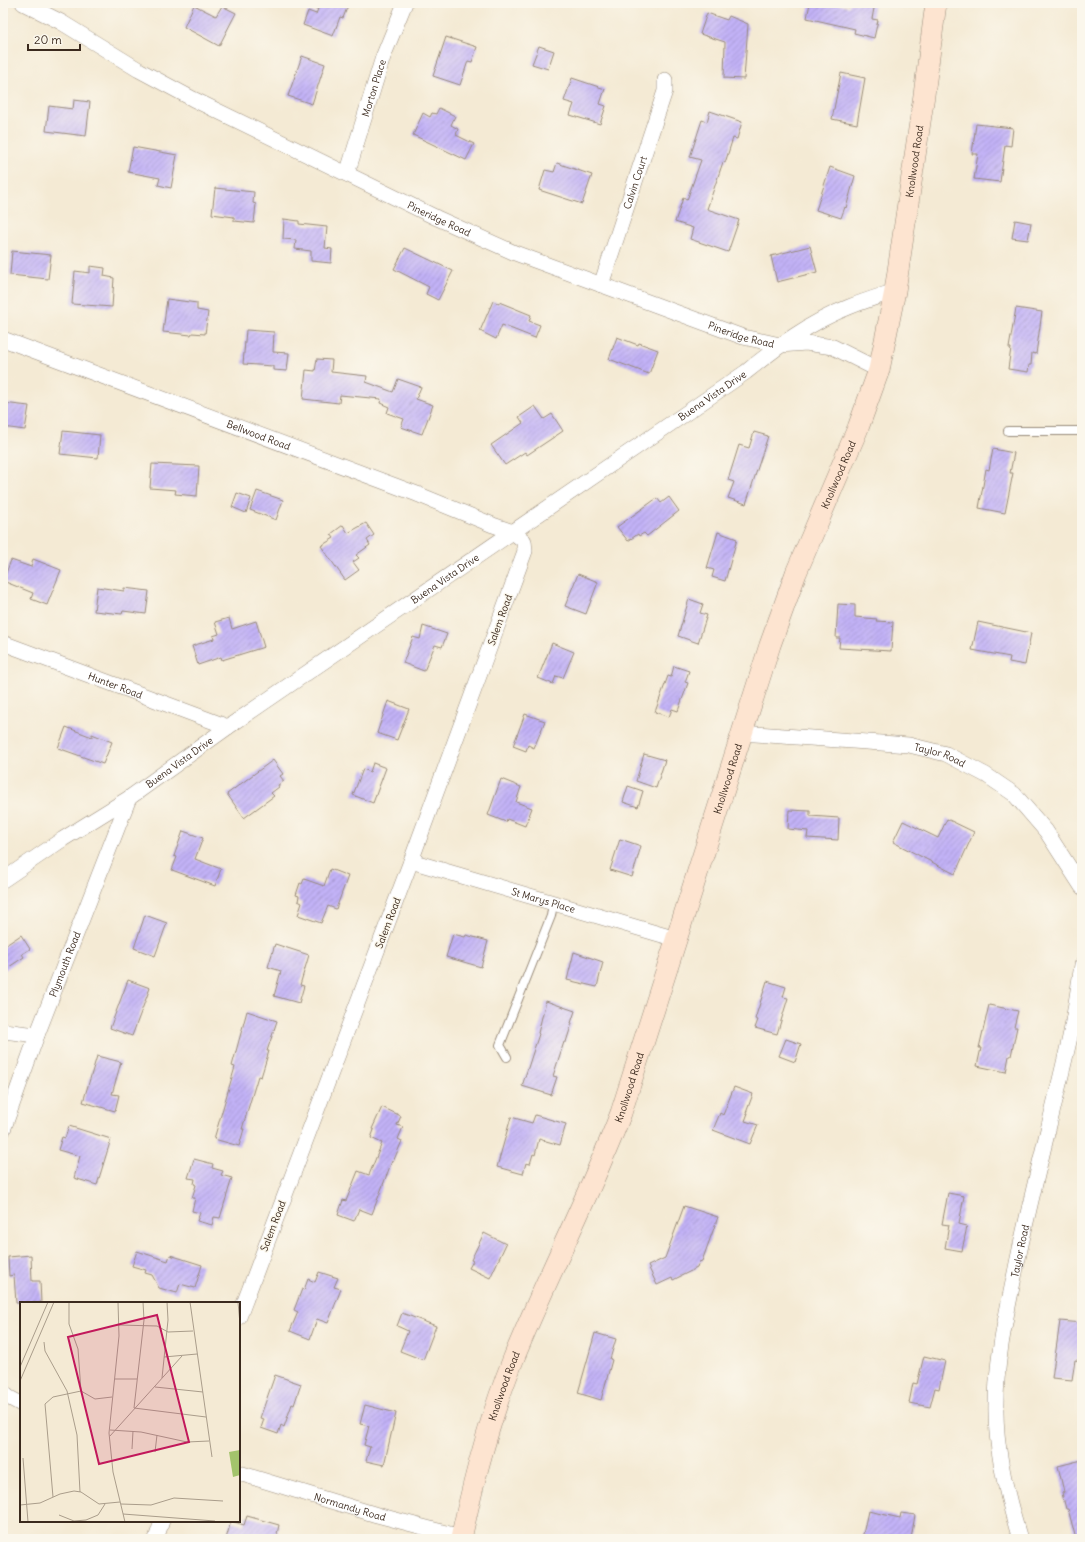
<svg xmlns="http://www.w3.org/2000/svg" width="1085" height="1542" viewBox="0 0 1085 1542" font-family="Delius,sans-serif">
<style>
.building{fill:url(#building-hatch)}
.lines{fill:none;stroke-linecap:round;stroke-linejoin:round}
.service-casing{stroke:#988a79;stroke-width:10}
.minor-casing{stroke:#988a79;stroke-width:16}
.secondary-casing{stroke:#988a79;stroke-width:22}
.service{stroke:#fff;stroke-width:8}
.minor{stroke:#fff;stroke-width:15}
.secondary{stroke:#fde4d0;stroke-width:21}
.labels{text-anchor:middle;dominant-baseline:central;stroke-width:3;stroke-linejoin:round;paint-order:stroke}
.street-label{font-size:10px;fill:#3b2a1e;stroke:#fbf7ec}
.inset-road{fill:none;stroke:#aa9d8b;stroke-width:1}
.view{fill:#c2185b;fill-opacity:0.15;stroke:#c2185b;stroke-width:2}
.inset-edge{fill:none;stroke:#3b2a1e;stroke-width:2}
</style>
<defs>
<pattern id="building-hatch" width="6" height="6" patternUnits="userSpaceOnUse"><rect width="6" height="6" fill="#c2b2f7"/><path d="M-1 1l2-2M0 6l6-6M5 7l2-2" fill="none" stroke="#9f91c7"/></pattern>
</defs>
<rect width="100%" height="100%" fill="#fbf7ec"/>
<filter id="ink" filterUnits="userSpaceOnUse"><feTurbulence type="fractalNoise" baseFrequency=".025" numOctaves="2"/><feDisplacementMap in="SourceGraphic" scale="8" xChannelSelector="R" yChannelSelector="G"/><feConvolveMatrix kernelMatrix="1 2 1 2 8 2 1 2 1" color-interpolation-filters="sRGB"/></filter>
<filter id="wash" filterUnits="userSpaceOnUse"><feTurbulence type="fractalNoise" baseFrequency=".012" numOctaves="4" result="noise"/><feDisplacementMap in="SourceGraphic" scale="16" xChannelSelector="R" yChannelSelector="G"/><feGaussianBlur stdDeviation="0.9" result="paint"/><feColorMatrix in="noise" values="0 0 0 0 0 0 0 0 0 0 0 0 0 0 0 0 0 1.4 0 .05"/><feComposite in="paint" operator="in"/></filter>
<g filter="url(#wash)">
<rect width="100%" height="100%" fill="#f4ead4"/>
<g id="blocks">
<path class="building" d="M305,3H349L343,18L340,17L333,36L303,25L308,11L316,14L318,9L305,5Z
M810,3H833L849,7L850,3H875L872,19L878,20L874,38L854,33L855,29L807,18Z
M194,5L216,16L222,6L236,13L219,46L184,27Z
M707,13L727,20L729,16L748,24L744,79L724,78L725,42L700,34Z
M446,37L477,47L472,62L468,61L460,85L433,76Z
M539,46L554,51L548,69L532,64Z
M302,56L325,64L312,104L288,96Z
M841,73L865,78L857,124L832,119Z
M572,78L605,89L600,104L606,106L600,124L570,115L574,104L564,101Z
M74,100L90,102L86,136L46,131L49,106L73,109Z
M439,108L455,116L451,125L458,129L456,135L474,144L466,160L413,135L423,113L430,117L432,113L436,114Z
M710,111L742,122L737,139L733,138L725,163L723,162L707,209L739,220L728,252L690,239L693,228L675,222L683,198L687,200L701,160L690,157L702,120L707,122Z
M976,124L1013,128L1011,146L1005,145L1000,182L974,179L978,154H972Z
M133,147L177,155L171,188L158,185L160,178L128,172Z
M557,163L592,175L582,204L539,190L545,170L554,172Z
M830,167L855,176L846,208L845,207L841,218L816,210Z
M215,188L254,192L253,203L256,204L254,223L234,221V217L212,214Z
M284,219L299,221V224L327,227L325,248L332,249L331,263L311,261V251L295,249L296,240L283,239Z
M1015,220L1031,223L1028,240L1012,238Z
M810,246L817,272L777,282L771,256Z
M405,248L453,271L438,300L426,294L429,287L394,269Z
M12,251L51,255L48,279L10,275Z
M90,266L105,268L104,276L114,278L112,307L72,304L75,271L90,273Z
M167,299L197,303V310L208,312L205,334L192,333L191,335L163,332Z
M493,301L499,304V302L531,315L529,321L540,325L535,338L502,325L496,339L480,331Z
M1016,308L1042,312L1036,354L1032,353L1031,365H1029L1028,372L1008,369L1011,348H1009Z
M246,330L274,332L273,352L289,353L287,371L273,370V366L243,364Z
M617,337L638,345L639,343L658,350L649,374L609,359Z
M317,359L332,360L331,372L367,376L366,382L393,392L398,379L421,387L416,399L433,405L422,434L401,427L404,419L387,413L389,407L380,403L381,399L340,395L339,403L303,399L306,370L315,371Z
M3,403L29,406L25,430L3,427Z
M535,406L544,419L552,414L563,431L527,455L525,452L505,465L491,445L523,423L519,417Z
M63,431L100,435L98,458L60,454Z
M754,432L768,436L746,504L728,498L734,482L728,480L739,445L749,448Z
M993,449L1014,453L1010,473H1013L1005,513L979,508L986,469L989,470Z
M152,464L199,466L197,496L175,494L176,490L150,488Z
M257,491L283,500L276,520L250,510Z
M237,493L251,498L246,513L232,507Z
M669,497L679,511L647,536L644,533L639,536L638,534L628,541L617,527L657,498L661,503Z
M366,523L374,535L367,540L370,545L356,555L359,558L353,562L359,570L345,580L321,546L334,538L331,534L343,525L348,533Z
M718,532L737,539L725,581L712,577L714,570L707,568Z
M33,559L61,570L47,605L31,599L33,593L3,581L11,560L31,567Z
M578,574L598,582L586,614L565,606Z
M97,587L124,591V588L149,591L146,614L123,611L122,614L94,611Z
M689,599L703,604L700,613L707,615L698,643L678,636Z
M838,604L855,605V617L877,619L876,621L893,622L891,651L839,648L840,638H836Z
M229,618L232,629L256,621L264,647L222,660L221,657L198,665L192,646L214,639L213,636L219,634L215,622Z
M978,622L1031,633L1025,665L1009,662L1010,657L972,650Z
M423,626L447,634L442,647L435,645L424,671L403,663L413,637L420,639Z
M552,643L574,652L563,678L556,676L553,684L538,678Z
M674,666L689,671L685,682L688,683L678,711L672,709L669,717L655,712L668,676L671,677Z
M388,701L409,709L397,740L377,733Z
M525,714L545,721L534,748L528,745L526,751L513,746Z
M66,727L92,737V734L112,742L103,764L58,748Z
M644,754L665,760L656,788L636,781Z
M273,760L283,774L280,776L284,781L278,785L279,787L271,793L274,796L244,818L227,794Z
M373,763L386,768L373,803L353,795L363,769L370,772Z
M501,779L521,787L516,802L532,808L525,826L507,819L506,822L488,815Z
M628,786L643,791L638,807L623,802Z
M789,810L810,811V816L839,818L838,840L807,838L808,831L788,829Z
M947,819L974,832L955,874L893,842L903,821L938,838Z
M183,831L203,838L195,859L221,869L215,886L172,870L177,857L174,856Z
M620,839L641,846L632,877L610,870Z
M330,869L348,876L336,909L328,906L321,923L298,915L302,903L298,901L299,896L296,895L300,883L302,884L304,879L324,886Z
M145,915L167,923L155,956L134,948Z
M453,934L465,937L466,935L488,941L481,967L446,957Z
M21,935L30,949L22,954L24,957L3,971V947Z
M275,944L309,955L300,985L304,986L299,1003L274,996L281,971L268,967Z
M574,952L603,962L597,987L567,980Z
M128,980L150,988L132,1036L110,1028Z
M767,981L786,987L783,997L788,998L777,1034L755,1028L758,1020L755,1019Z
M546,1001L575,1011L571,1023H572L566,1042H564L553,1076L557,1077L551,1095L522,1086L539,1034L538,1033Z
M989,1005L1018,1011L1014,1027H1017L1011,1056H1009L1006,1072L977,1066L981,1048H979Z
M247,1011L277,1021L267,1051H269L261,1077L258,1076L242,1129H244L239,1146L214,1139L235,1067L232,1066Z
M786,1039L801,1044L795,1062L779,1056Z
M97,1056L121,1062L112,1094L119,1095L115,1111L83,1102Z
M734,1087L753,1094L746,1113H748L745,1121L758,1125L750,1144L713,1130L720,1113L723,1115Z
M382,1107L401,1116L397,1125L403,1127L398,1139L402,1141L393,1162L392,1161L372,1214L359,1209L354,1221L338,1215L343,1200L346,1201L358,1171L369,1175L382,1143L371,1138L374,1130L372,1129Z
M535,1115L566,1124L560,1145L539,1139L535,1155L533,1154L530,1164L526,1163L523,1174L497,1167L511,1117L532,1123Z
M69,1126L111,1139L97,1185L74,1178L80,1156L58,1150L62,1137L65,1138Z
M194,1159L213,1164L212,1168L223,1171L221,1175L232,1178L220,1218L214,1217L212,1225L197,1221L200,1213L192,1211L195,1198H192L196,1185L194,1184L195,1179L188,1178Z
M948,1193L964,1196L959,1224L967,1226L962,1251L945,1248L949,1225L942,1224Z
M684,1206L718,1217L702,1261L699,1262L697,1268L673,1280L672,1278L657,1285L648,1266L665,1258Z
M484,1233L506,1244L490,1278L469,1268L473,1261L471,1260Z
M137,1251L168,1261L170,1255L202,1265L195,1288L180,1284L177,1293L159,1288L152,1275L145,1273L146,1270L132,1266Z
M31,1255L32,1281H40L41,1303H16L14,1275L9,1276L8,1257Z
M319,1272L338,1278L334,1287L341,1289L328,1323L317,1319L310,1339L290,1331L298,1312L294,1310L302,1289L304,1290L308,1279L315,1282Z
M402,1313L436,1326L423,1360L400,1351L408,1331L397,1326Z
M1060,1321L1082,1323V1361L1075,1360L1072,1380L1052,1378Z
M595,1333L616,1339L610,1359L612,1360L601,1400L578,1393Z
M924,1356L945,1361L939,1389L935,1388L930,1407L909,1403L913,1383L917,1384Z
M275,1375L301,1384L294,1405L292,1404L284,1427L281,1425L278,1434L261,1428L264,1419L260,1418Z
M365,1405L396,1413L384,1465L366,1461L370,1447L364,1445L369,1426L360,1424Z
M1082,1460V1539H1076L1068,1509H1066L1062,1493L1064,1492L1058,1466Z
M868,1511L900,1518L901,1513L915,1515L911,1539H862Z
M247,1516L279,1525L277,1534L279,1535V1539H226L231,1521L244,1525Z"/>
</g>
</g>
<g filter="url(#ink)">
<use href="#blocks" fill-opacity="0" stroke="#988a79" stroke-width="1"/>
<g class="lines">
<defs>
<path id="service" d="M1008,431H1082
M507,1057L500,1045L551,916L553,903"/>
<g id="minor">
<path id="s1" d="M23,3L61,22L139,70L193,99L437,218L515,253L743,337L780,345L806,343L833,347L879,370"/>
<path id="s2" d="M347,174L383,57L405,3"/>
<path id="s3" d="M601,285L665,91V80"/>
<path id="s4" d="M3,339L417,494L493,525L513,532L524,541L525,551L411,861L239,1317"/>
<path id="s5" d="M3,643L228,727"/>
<path id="s6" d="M741,733L909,745L946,754L986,775L1014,794L1046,831L1082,887"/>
<path id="s7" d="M411,861L676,939"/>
<path id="s8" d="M3,880L63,839L129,798L228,727L746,372C777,347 810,322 849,307C864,301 880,296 895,291"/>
<path d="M3,1031L37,1035"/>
<path id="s9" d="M3,1130L37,1035L129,798"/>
<path d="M3,1392L8,1397L21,1404"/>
<path id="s10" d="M239,1473L377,1515L461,1537"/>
<path d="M156,1539L162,1521"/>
<path id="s11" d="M1020,1539C1008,1500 996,1453 996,1412C995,1361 1007,1312 1017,1263C1033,1187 1053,1112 1070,1037C1075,1013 1078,989 1082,965"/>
</g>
<g id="secondary">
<path id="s12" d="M461,1539C474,1478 490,1417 513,1360C547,1276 589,1197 621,1113L770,645L796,573L858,428L879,370L895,291L924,95L936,3"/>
</g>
</defs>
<use href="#service" class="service-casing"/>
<use href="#minor" class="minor-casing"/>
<use href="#secondary" class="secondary-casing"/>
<use href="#service" class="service"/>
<use href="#minor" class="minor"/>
<use href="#secondary" class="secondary"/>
</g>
</g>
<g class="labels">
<g class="street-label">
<text stroke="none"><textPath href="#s2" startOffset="90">Morton Place</textPath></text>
<text stroke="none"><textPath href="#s12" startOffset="1455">Knollwood Road</textPath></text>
<text stroke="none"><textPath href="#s3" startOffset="108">Calvin Court</textPath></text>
<text stroke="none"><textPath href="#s1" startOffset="469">Pineridge Road</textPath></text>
<text stroke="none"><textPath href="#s1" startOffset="793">Pineridge Road</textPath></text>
<text stroke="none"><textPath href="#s8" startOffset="859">Buena Vista Drive</textPath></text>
<text stroke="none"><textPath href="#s4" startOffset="273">Bellwood Road</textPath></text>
<text stroke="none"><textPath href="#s12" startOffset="1131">Knollwood Road</textPath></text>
<text stroke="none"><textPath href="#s8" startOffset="535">Buena Vista Drive</textPath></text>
<text transform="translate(500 620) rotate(-70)">Salem Road</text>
<text stroke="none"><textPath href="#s5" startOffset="120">Hunter Road</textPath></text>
<text stroke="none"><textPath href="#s6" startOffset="201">Taylor Road</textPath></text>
<text stroke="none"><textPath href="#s8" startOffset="212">Buena Vista Drive</textPath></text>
<text stroke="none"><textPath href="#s12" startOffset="807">Knollwood Road</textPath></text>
<text stroke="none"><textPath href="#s7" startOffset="138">St Marys Place</textPath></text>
<text transform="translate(388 923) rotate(-69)">Salem Road</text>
<text stroke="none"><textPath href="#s9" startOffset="177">Plymouth Road</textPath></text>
<text stroke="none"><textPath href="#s12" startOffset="483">Knollwood Road</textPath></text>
<text transform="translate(273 1226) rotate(-69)">Salem Road</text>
<text stroke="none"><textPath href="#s11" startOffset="293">Taylor Road</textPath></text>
<text stroke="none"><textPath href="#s12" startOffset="159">Knollwood Road</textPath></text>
<text stroke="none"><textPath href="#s10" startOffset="116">Normandy Road</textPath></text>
</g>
</g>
<g transform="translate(20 1302)">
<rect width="220" height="220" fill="#f4ead4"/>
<path d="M220,148V173L213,175L209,150Z" fill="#a3c46c"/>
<path class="inset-road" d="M49,0V22L58,47L61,89L75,97L92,95M98,0L99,34L89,131L93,170L105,220M123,0L124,18L114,106L186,115M170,0L192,155M218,0L220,22M99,23L137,24L148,30L173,29M24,40L25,49L47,89L57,133L60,190M144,55L177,52M0,65L28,0M142,76L148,18L147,0M95,77H117M0,79L34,0M135,85L183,90M90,128L121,130L167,140L189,139M90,134L162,54M112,147L113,129M135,150L137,133M3,156L8,220M33,195L25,102L33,95L61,89M101,202L131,203L154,196L203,199M0,203L20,201L40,192L54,189L61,190L79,202L100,200M103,212L195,219M39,213L54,219L66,218L78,213L85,202"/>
<path class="view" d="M137,13L169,140L79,162L48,35Z"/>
<rect width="220" height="220" class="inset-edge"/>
</g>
<rect width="1085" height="1542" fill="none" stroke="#fbf7ec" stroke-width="16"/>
<path d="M28 44v6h52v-6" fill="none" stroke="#3b2a1e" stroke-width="2"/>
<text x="34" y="44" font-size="12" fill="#3b2a1e" stroke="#fbf7ec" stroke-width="3" paint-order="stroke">20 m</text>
</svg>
